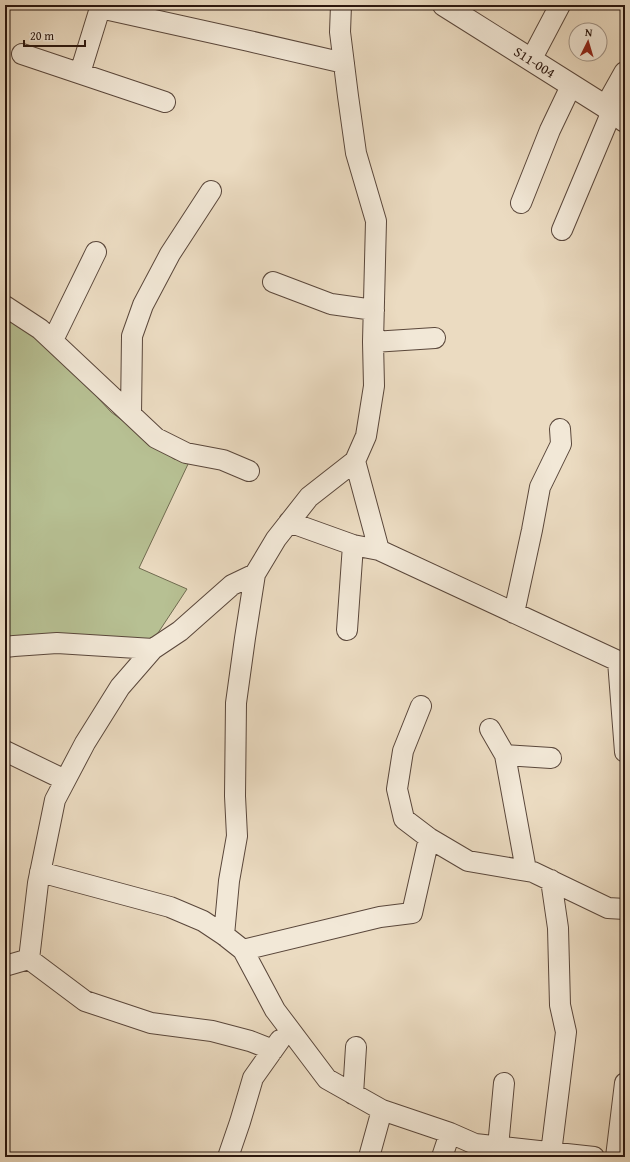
<svg xmlns="http://www.w3.org/2000/svg" width="630" height="1162" viewBox="0 0 630 1162" font-family="'Gentium Book Plus',serif">
<style>
.green{fill:#b7c093;stroke:#706b50}
.lines{fill:none;stroke-linecap:round;stroke-linejoin:round}
.minor-casing{stroke:#5a473b;stroke-width:22}
.tertiary-casing{stroke:#5a473b;stroke-width:24}
.minor{stroke:#f2e8d7;stroke-width:20}
.tertiary{stroke:#f2e8d7;stroke-width:22}
.labels{text-anchor:middle;dominant-baseline:central;stroke-width:3.5;stroke-linejoin:round;paint-order:stroke}
.street-label{font-size:14px;fill:#2a160e;stroke:#f2e8d7}
</style>
<rect width="100%" height="100%" fill="#ebdbc1"/>
<filter id="stains"><feTurbulence type="fractalNoise" baseFrequency=".005" numOctaves="4"/><feColorMatrix values="0 0 0 0 .2 0 0 0 0 .09 0 0 0 0 .02 0 0 0 .5 -.17"/></filter>
<radialGradient id="worn" r=".72"><stop offset=".6" stop-color="#630" stop-opacity="0"/><stop offset="1" stop-color="#630" stop-opacity=".3"/></radialGradient>
<path class="green" d="M5,315L58,355L111,412L174,459L189,462L139,568L187,589L154,639L29,635L5,640Z"/>
<g class="lines">
<defs>
<path id="minor" d="M100,8L249,41L344,63
M22,54L165,102
M531,60L560,5
M80,73L101,5
M521,203L550,130L571,86
M562,230L612,111
M273,282L331,304L374,310
M5,306L40,329L156,438L186,453L223,460L249,471
M53,340L96,252
M373,342L435,338
M131,414L132,336L143,305L170,254L211,191
M355,461L379,550L618,661L625,752
M289,522L353,545L379,550
M514,613L532,530L540,487L561,444L560,429
M347,630L353,545
M5,647L14,646L57,643L153,649
M421,706L403,751L397,789L404,819L429,838L468,861L533,872L608,908L625,909
M490,729L505,755L526,870
M5,751L65,780
M505,755L551,758
M40,872L170,907L203,921L224,935L243,950L275,1010L327,1079L382,1110L450,1133L475,1144L594,1157
M551,880L558,928L560,1005L566,1032L551,1153
M224,935L229,881L237,836L235,796L236,703L245,638L255,574
M243,950L380,917L412,913L429,838
M29,959L38,883L55,800L85,743L120,687L153,649L180,631L232,585L255,574L276,539L309,497L355,461L366,436L374,386L373,342L376,221L356,153L348,96L340,32L341,5
M29,959L85,1001L151,1023L212,1031L250,1041L273,1050
M5,966L29,959
M353,1094L356,1047
M498,1147L504,1083
M228,1157L240,1122L253,1078L280,1040
M369,1157L382,1110
M442,1157L450,1133
M616,1157L625,1083"/>
<g id="tertiary">
<path id="s1" d="M444,5L606,107L625,121"/>
<path d="M606,107L625,73"/>
</g>
</defs>
<use href="#minor" class="minor-casing"/>
<use href="#tertiary" class="tertiary-casing"/>
<use href="#minor" class="minor"/>
<use href="#tertiary" class="tertiary"/>
</g>
<g class="labels">
<g class="street-label">
<text stroke="none"><textPath href="#s1" startOffset="107">S11-004</textPath></text>
</g>
</g>
<rect width="630" height="1162" fill="none" stroke="#ebdbc1" stroke-width="20"/>
<rect x="6" y="6" width="618" height="1150" fill="none" stroke="#2a160e" stroke-width="2"/>
<rect x="10" y="10" width="610" height="1142" fill="none" stroke="#2a160e"/>
<g transform="translate(588 42) rotate(5)"><circle r="19" fill="#f2e8d7" stroke="#a29487"/>
<path d="M0-3L7 15L0 10L-7 15Z" fill="#8f2418"/>
<text y="-6" font-size="11" font-weight="bold" text-anchor="middle" fill="#2a160e">N</text>
</g>
<path d="M24 40v6h61v-6" fill="none" stroke="#2a160e" stroke-width="2"/>
<text x="30" y="40" font-size="12" fill="#2a160e" stroke="#f2e8d7" stroke-width="3" paint-order="stroke">20 m</text>
<rect width="100%" height="100%" filter="url(#stains)"/>
<rect width="100%" height="100%" fill="url(#worn)"/>
</svg>
